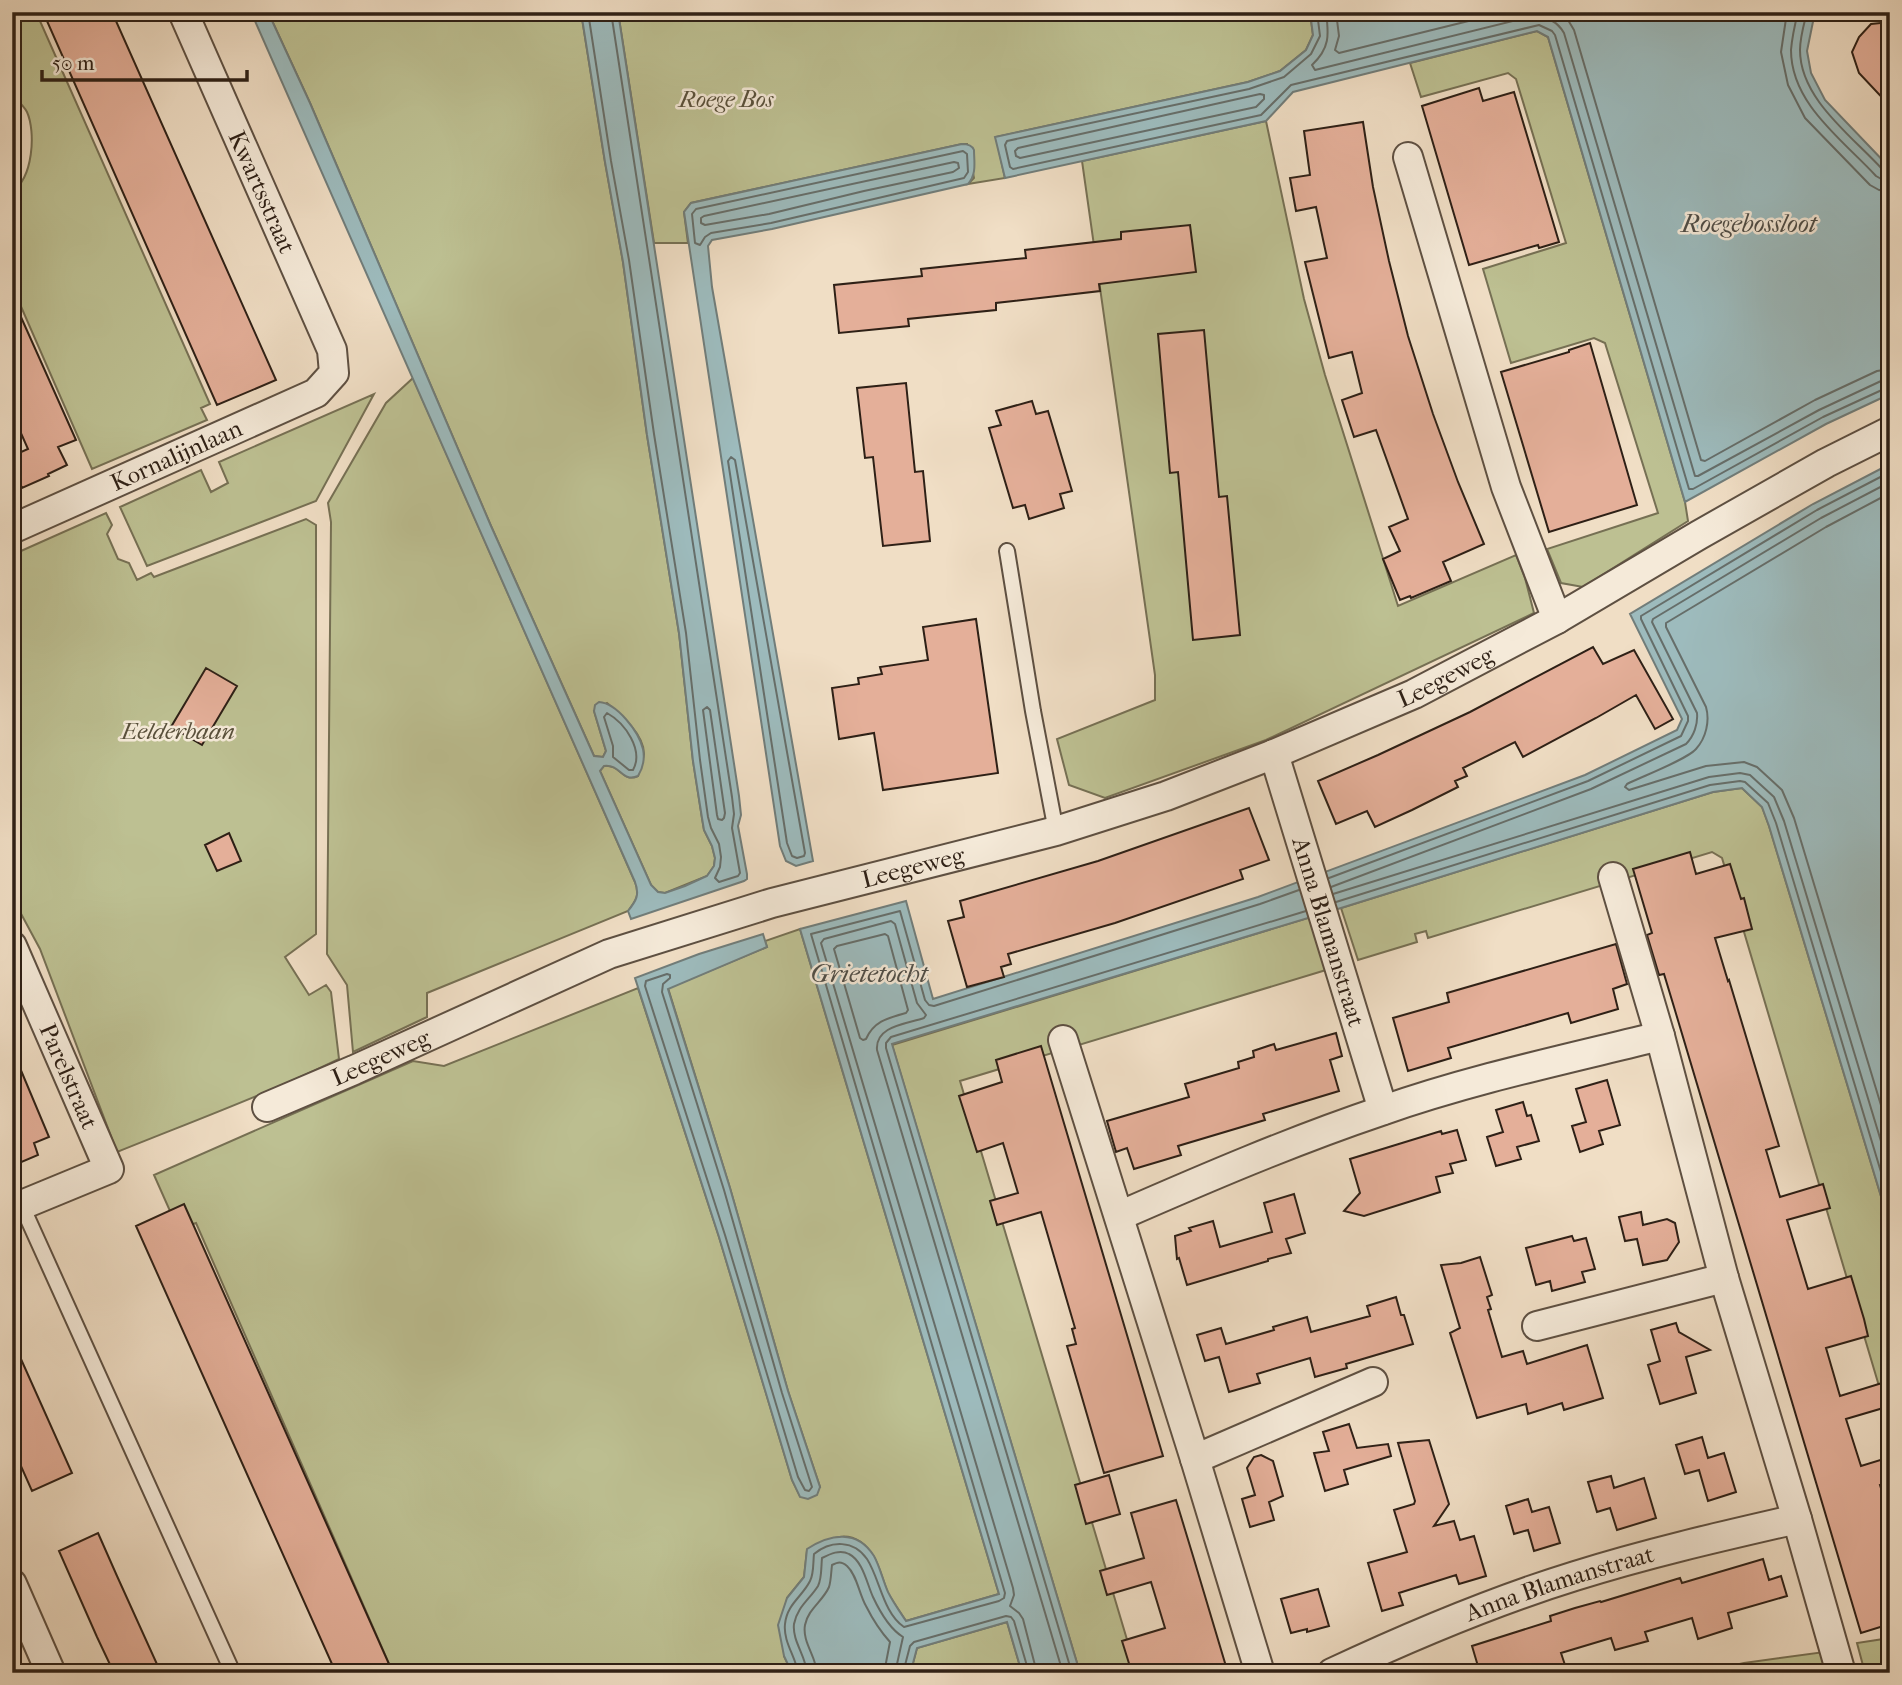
<svg xmlns="http://www.w3.org/2000/svg" width="1902" height="1685" viewBox="0 0 1902 1685" font-family="'IM FELL French Canon',serif">
<style>
.green{fill:#bdc092;stroke:#767054;stroke-width:2}
.water{fill:#9dbbbd;stroke:#717d7a;stroke-width:2}
.lines{fill:none;stroke-linecap:round;stroke-linejoin:round}
.shore{stroke:#666e6a;stroke-width:2}
.building{fill:#e4af99;stroke:#2e2016;stroke-width:2}
.lane-casing{stroke:#5e5042;stroke-width:18}
.street-casing{stroke:#5e5042;stroke-width:32}
.lane{stroke:#f5ead9;stroke-width:14}
.street{stroke:#f5ead9;stroke-width:28}
.labels{text-anchor:middle;dominant-baseline:central;stroke-width:5;stroke-linejoin:round;paint-order:stroke}
.park-label{font-size:24px;font-style:italic;fill:#59503b;stroke:#f5ead9}
.street-label{font-size:24px;fill:#2e2016;stroke:#f5ead9}
.water-label{font-size:26px;font-style:italic;fill:#4f4e48;stroke:#f5ead9}
</style>
<rect width="100%" height="100%" fill="#f0dec5"/>
<filter id="stains"><feTurbulence type="fractalNoise" baseFrequency=".00286" numOctaves="4"/><feColorMatrix values="0 0 0 0 .2 0 0 0 0 .09 0 0 0 0 .02 0 0 0 .5 -.17"/></filter>
<radialGradient id="worn" r=".72"><stop offset=".6" stop-color="#630" stop-opacity="0"/><stop offset="1" stop-color="#630" stop-opacity=".3"/></radialGradient>
<path class="green" d="M12,12H36L210,404L201,408L207,420L92,469L12,286V191C33,179 36,132 27,112C24,106 17,100 12,95Z
M268,12H581L605,162L623,262L647,435L679,633L693,761L702,818L704,830L712,846L715,858L714,866L707,876L665,893L658,892L651,885L600,771L604,766C621,764 622,783 638,776C640,769 643,761 644,754C644,734 620,714 607,703L594,711L606,751L603,757L594,756L491,526L310,103Z
M618,12H1310L1313,35L1306,50L1280,71L1248,82L996,137L1005,178L968,184L974,178L967,144H962L691,203L684,212L688,243H654Z
M1537,31L1548,37L1685,502L1688,521L1583,587L1561,583L1547,549L1658,513L1605,343L1594,338L1511,363L1483,269L1566,243L1516,79L1508,73L1421,97L1410,63Z
M1266,121L1304,299L1325,375L1398,606L1516,555L1525,578L1534,613L1266,740L1105,798L1069,785L1057,739L1155,700V675L1082,161Z
M413,378L635,882C640,895 636,901 628,911L427,993V1017L353,1052L347,985L327,954L331,522L328,503L386,403Z
M374,394L316,501L147,566L120,507L201,470L211,492L228,483L219,462Z
M106,513L112,525L107,534L118,559L129,563L137,580L151,573L154,577L306,519L316,525V934L285,957L309,995L326,985L331,992L339,1059C267,1094 191,1122 117,1152L40,949L12,897V555Z
M1742,788L1762,807L1769,826L1890,1226V1423L1722,858L1712,852L1428,938L1426,931L1415,934L1417,942L1358,960L1341,908L1713,792Z
M1311,917L1326,970L960,1081L1137,1673H1080L892,1045Z
M800,929L999,1594L906,1621C900,1612 893,1602 888,1593C883,1581 880,1567 874,1557C855,1526 832,1536 807,1550L804,1577L787,1598L784,1656L792,1673H375L390,1666L196,1223L178,1229L154,1175L413,1061L444,1066L638,988L719,1237L792,1480L800,1496L820,1487L788,1391L730,1188L668,988L767,947L765,941Z
M1007,1622L1022,1673H909L912,1667L917,1648Z
M1890,1638V1673H1865L1857,1643Z
M1824,1652L1830,1673H1699L1744,1663Z"/>
<path class="water" d="M251,12H268L310,103L491,526L594,756L603,757L606,751L594,711L595,705L599,702C617,703 639,732 643,749C645,759 643,768 638,776C622,783 621,764 604,766L600,771L651,885L658,892L665,893L685,886L707,876L714,866L715,858L712,846L704,830L702,818L693,761L679,633L647,435L623,262L605,162L581,12H618L739,796L741,815L738,826L747,874V879L744,881L631,919L628,911C636,901 640,895 635,882Z
M1310,12H1815L1807,51L1811,73L1825,100L1890,168V394L1826,424L1685,502L1548,37L1537,31L1293,92L1266,121L1005,178L995,137L1248,82L1280,71L1306,50L1313,35Z
M962,144C967,144 972,145 974,150C974,162 977,174 968,184L772,229L712,240L708,246L712,287L813,861L796,866L786,861L780,846L684,212L691,203Z
M1890,464V1226L1769,826L1762,807L1742,788L1713,792L1341,908L892,1044L1080,1673H1022L1007,1622L917,1648L912,1667L909,1673H792L784,1656L778,1625L787,1598L804,1577L807,1549C830,1534 857,1529 874,1556C880,1567 883,1581 888,1592C893,1602 900,1612 906,1621L999,1594L800,929L906,901L933,999L1258,897L1585,775L1677,730L1682,719L1630,614L1813,504Z
M763,934L767,947L668,989L730,1188L788,1391L820,1487L817,1495L808,1499L800,1497L792,1480L719,1237L635,978L699,954Z"/>
<g class="lines">
<path class="shore" d="M588,12L611,161L629,260L654,434L686,633L700,760L708,817L711,828L719,844L721,857L720,867L715,878L719,882L738,876L740,873L732,828L734,814L732,797L611,12
M1317,12L1320,36L1311,54L1284,77L1249,89L1007,141L1005,145L1010,167L1013,169L1261,115L1291,85L1539,25L1552,31L1555,35L1689,489H1693L1823,417L1884,389H1890
M1326,12C1329,35 1330,48 1312,65L1315,70L1533,16C1545,15 1558,22 1564,33L1695,476H1698L1819,410L1881,381L1890,380
M1336,12L1339,36L1335,50L1339,53L1505,12
M1558,12L1568,20L1574,30L1701,460L1705,461L1815,400L1877,371L1890,369
M1787,12L1781,52L1788,85L1805,118L1870,185L1879,190L1890,191
M1798,12C1795,24 1792,38 1791,50C1791,104 1843,140 1876,176L1883,180L1890,181
M1807,12C1804,24 1800,37 1800,50C1800,99 1852,136 1882,169L1890,172
M1260,94L1264,95V99L1256,107L1020,158L1016,156L1015,151L1018,148Z
M963,151L967,154L968,172L964,178L771,223L711,233L705,237L700,245L695,243L692,214L696,209Z
M954,162L958,163L959,168L953,172L864,191L769,214L705,225L701,223V218L704,216Z
M731,457L735,460L805,853L804,856L797,858L792,856L787,843L728,461Z
M1890,493L1826,527L1666,623V627L1706,707C1710,721 1706,738 1696,749C1686,760 1643,776 1627,784L1625,787L1629,790L1706,766L1744,762L1757,767L1782,790L1794,818L1890,1135
M707,707L710,710L725,813L724,818L722,820L718,819L717,815L703,710Z
M607,713C625,723 644,750 633,770H629L613,757V746L604,717Z
M1329,878L1588,781L1681,736L1688,721V716L1641,619V616L1817,510L1890,472
M1331,887L1591,789L1686,744C1694,736 1698,724 1697,713L1652,622L1653,619L1821,518L1890,482
M1333,894L1709,777L1740,773L1750,775L1774,797L1784,821L1890,1171
M1336,902L1710,785L1740,781L1745,782L1768,803L1776,823L1890,1202
M885,934L888,936L908,1010L906,1013C888,1018 874,1021 866,1039L863,1040L860,1038L834,949L837,946Z
M667,974L670,975V978L663,984L662,992L724,1190L782,1393L812,1487L809,1491L805,1490L798,1477L725,1235L645,986L646,981Z
M798,1673C796,1657 783,1642 785,1624C787,1604 802,1597 810,1581C814,1574 813,1562 814,1554C831,1540 854,1540 867,1559C880,1579 883,1613 904,1627L999,1601L1004,1598L1005,1593L811,934L900,911L925,1000L929,1005L934,1006L1260,904L1299,890
M807,1673C806,1656 792,1641 794,1624C797,1607 810,1599 818,1586C822,1578 821,1567 822,1558C830,1554 840,1549 849,1554C863,1561 867,1584 873,1597C880,1612 890,1629 903,1637L895,1673
M817,1673C816,1656 802,1642 805,1625C808,1609 823,1601 829,1587C831,1581 831,1573 832,1565C838,1562 841,1561 847,1566C857,1575 859,1594 866,1606C872,1618 881,1632 890,1642L884,1673
M903,1673L910,1646L914,1642L1006,1616L1011,1617L1014,1621L1029,1673
M1037,1673L1023,1619L1019,1613L1010,1606L1014,1595L1013,1588L821,943L824,939L891,921L895,924L917,1003L926,1015L924,1018C906,1024 875,1026 877,1050L1063,1673
M1072,1673L886,1048V1043L891,1037L1306,911"/>
</g>
<path class="building" d="M43,12H112L276,380L217,405Z
M1890,22V106L1859,73L1852,52L1859,37L1871,24Z
M1479,88L1483,101L1514,92L1559,242L1539,248L1538,245L1469,265L1422,106Z
M1363,122L1373,187L1389,261L1408,336L1433,414L1458,482L1484,544L1443,562L1451,581L1411,598L1410,596L1400,600L1383,559L1400,551L1389,527L1408,519L1376,430L1354,437L1342,400L1362,393L1352,352L1329,358L1305,262L1327,258L1316,207L1296,211L1290,178L1310,175L1304,131Z
M1190,225L1196,272L1099,284L1100,291L996,303V310L908,319L909,326L839,333L834,285L922,276L921,269L1026,258L1025,250L1121,239V232Z
M12,297L76,440L58,447L67,465L48,474L49,476L22,488L12,466V456L28,449L12,413Z
M1204,330L1219,497L1227,496L1240,635L1193,640L1178,472L1170,473L1158,334Z
M1590,343L1637,505L1549,532L1501,372L1569,352V350Z
M906,383L915,472L923,471L930,541L883,546L873,457L865,458L857,388Z
M1032,401L1036,414L1048,411L1072,491L1060,494L1064,508L1029,519L1025,505L1013,508L989,428L1001,425L996,411Z
M976,619L998,773L883,790L874,733L839,739L832,688L859,684L858,678L882,674L880,667L928,660L923,627Z
M1593,647L1603,664L1634,650L1673,719L1655,729L1636,695L1596,718L1523,757L1515,742L1463,768L1467,776L1455,781L1458,787L1412,810L1375,827L1367,811L1336,824L1318,781L1378,755L1470,712Z
M206,668L237,686L202,745L171,727Z
M1249,808L1269,860L1240,870L1243,879L1115,923L1008,954L1011,964L1001,967L1004,977L967,987L948,921L964,917L960,901L1098,861Z
M229,833L241,861L217,871L205,845Z
M1690,852L1696,874L1730,864L1741,899L1744,898L1752,929L1715,938L1728,981L1729,980L1779,1146L1766,1150L1780,1197L1823,1184L1830,1208L1787,1220L1808,1289L1851,1276L1864,1319L1868,1336L1826,1348L1840,1396L1882,1383L1890,1406L1846,1419L1861,1466L1890,1457V1483L1880,1485L1890,1518V1624L1861,1633L1674,1007L1664,974L1659,975L1647,935L1652,933L1633,869Z
M1616,944L1627,984L1613,989L1618,1009L1571,1023L1568,1013L1448,1048L1451,1058L1408,1071L1393,1018L1449,1002L1447,993Z
M1336,1033L1342,1056L1330,1060L1339,1091L1263,1114L1265,1120L1178,1146L1181,1155L1134,1169L1127,1148L1116,1152L1107,1121L1189,1097L1185,1084L1239,1068L1238,1062L1254,1057L1253,1051L1274,1044L1276,1050Z
M1041,1046L1163,1456L1104,1473L1067,1346L1076,1344L1072,1329L1075,1328L1041,1212L997,1225L990,1201L1018,1193L1003,1143L977,1152L959,1096L1002,1082L996,1060Z
M12,1049L49,1137L34,1143L38,1155L12,1166Z
M1607,1080L1620,1125L1599,1131L1603,1144L1580,1152L1572,1126L1586,1122L1576,1089Z
M1523,1102L1527,1116L1531,1115L1539,1141L1517,1147L1521,1159L1496,1166L1487,1137L1503,1132L1496,1110Z
M1457,1130L1466,1160L1450,1164L1453,1173L1436,1177L1440,1192L1364,1216L1344,1211L1360,1193L1350,1159L1441,1131L1442,1134Z
M1294,1194L1305,1233L1286,1239L1291,1253L1268,1259V1261L1187,1285L1179,1258L1177,1259L1175,1236L1191,1231L1189,1228L1213,1221L1220,1247L1272,1232L1264,1203Z
M184,1204L389,1664L369,1673H336L136,1226Z
M1641,1212L1643,1225L1667,1219L1675,1223L1679,1242L1667,1260L1643,1265L1637,1239L1625,1241L1619,1217Z
M1572,1236L1574,1241L1586,1238L1595,1269L1582,1272L1585,1282L1552,1291L1550,1281L1536,1285L1526,1248Z
M1480,1257L1492,1295L1487,1297L1491,1309L1488,1310L1502,1357L1523,1351L1527,1364L1587,1345L1603,1398L1564,1410L1562,1403L1528,1414L1526,1404L1477,1418L1450,1333L1460,1328L1441,1265L1461,1263Z
M1396,1297L1401,1315H1404L1413,1344L1346,1364L1347,1368L1315,1377L1310,1358L1257,1374L1260,1383L1229,1392L1219,1357L1205,1361L1197,1335L1221,1328L1226,1344L1274,1330L1273,1327L1307,1317L1311,1332L1370,1316L1367,1306Z
M1676,1323L1679,1332L1710,1350L1686,1357L1696,1393L1660,1404L1648,1365L1660,1361L1651,1330Z
M12,1339L72,1473L32,1491L12,1446Z
M1349,1424L1357,1448L1388,1444L1391,1456L1344,1470L1348,1484L1325,1491L1314,1453L1329,1451L1323,1432Z
M1702,1437L1708,1458L1724,1453L1736,1492L1708,1501L1699,1470L1685,1474L1676,1445Z
M1429,1440L1449,1504L1434,1526L1454,1521L1460,1540L1474,1536L1486,1576L1459,1584L1456,1575L1399,1593L1403,1605L1382,1611L1368,1563L1407,1552L1394,1510L1414,1504L1415,1501L1398,1443Z
M1261,1455L1273,1461L1283,1496L1269,1502L1274,1520L1250,1527L1242,1499L1255,1495L1247,1468L1254,1457Z
M1109,1475L1120,1514L1086,1524L1075,1485Z
M1611,1476L1614,1488L1644,1478L1656,1518L1617,1530L1610,1508L1597,1512L1588,1482Z
M1528,1499L1532,1512L1549,1507L1560,1543L1534,1551L1528,1530L1514,1534L1506,1506Z
M1176,1500L1193,1556L1228,1673H1132L1122,1641L1165,1628L1151,1582L1107,1595L1100,1571L1144,1558L1131,1513Z
M98,1533L117,1576L161,1673H114L97,1637L59,1551Z
M1763,1559L1769,1580L1781,1576L1787,1596L1728,1613L1732,1628L1698,1639L1692,1618L1645,1632L1648,1641L1615,1650L1611,1638L1561,1653L1565,1665L1539,1673H1480L1472,1646L1551,1621L1550,1616L1575,1608L1600,1601L1601,1602L1680,1578L1682,1583Z
M1318,1589L1329,1626L1307,1632V1629L1291,1633L1281,1599Z"/>
<g class="lines">
<defs>
<path id="lane" d="M1007,551L1033,711L1056,831
M22,1206L233,1673"/>
<g id="street">
<path d="M1408,157L1506,487L1557,619"/>
<path id="s1" d="M12,529L316,393L334,373L332,350L183,12"/>
<path id="s2" d="M1274,754L1383,1110"/>
<path d="M1613,877L1660,1036L1724,1278L1797,1519L1841,1673"/>
<path id="s3" d="M12,946L109,1169L12,1209"/>
<path d="M1063,1040L1195,1459L1260,1673"/>
<path id="s4" d="M267,1107L354,1070L609,954L772,903L1056,831L1166,796L1274,754L1414,694L1557,619L1699,535L1826,463L1890,431"/>
<path d="M1119,1216C1206,1178 1292,1141 1381,1111C1472,1079 1567,1059 1660,1036"/>
<path d="M1537,1326L1724,1278"/>
<path d="M1195,1459L1373,1382"/>
<path d="M12,1584L51,1673"/>
<path id="s5" d="M1332,1673C1411,1636 1491,1602 1575,1576C1648,1553 1723,1536 1797,1519"/>
</g>
</defs>
<use href="#lane" class="lane-casing"/>
<use href="#street" class="street-casing"/>
<use href="#lane" class="lane"/>
<use href="#street" class="street"/>
</g>
<g class="labels">
<g class="park-label">
<text x="726" y="99">Roege Bos</text>
<text x="178" y="731">Eelderbaan</text>
</g>
<g class="street-label">
<text transform="translate(262 192) rotate(66)">Kwartsstraat</text>
<text stroke="none"><textPath href="#s1" startOffset="180">Kornalijnlaan</textPath></text>
<text stroke="none"><textPath href="#s4" startOffset="1258">Leegeweg</textPath></text>
<text stroke="none"><textPath href="#s4" startOffset="691">Leegeweg</textPath></text>
<text stroke="none"><textPath href="#s2" startOffset="186">Anna Blamanstraat</textPath></text>
<text stroke="none"><textPath href="#s4" startOffset="124">Leegeweg</textPath></text>
<text stroke="none"><textPath href="#s3" startOffset="142">Parelstraat</textPath></text>
<text stroke="none"><textPath href="#s5" startOffset="245">Anna Blamanstraat</textPath></text>
</g>
<g class="water-label">
<text x="1749" y="223">Roegebossloot</text>
<text x="869" y="973">Grietetocht</text>
</g>
</g>
<rect width="1902" height="1685" fill="none" stroke="#f0dec5" stroke-width="42"/>
<rect x="14" y="14" width="1874" height="1657" fill="none" stroke="#2e2016" stroke-width="3.5"/>
<rect x="21" y="21" width="1860" height="1643" fill="none" stroke="#2e2016" stroke-width="2"/>
<path d="M42 70v10h205v-10" fill="none" stroke="#2e2016" stroke-width="3.5"/>
<text x="52" y="70" font-size="21" fill="#2e2016" stroke="#f5ead9" stroke-width="5" paint-order="stroke">50 m</text>
<rect width="100%" height="100%" filter="url(#stains)"/>
<rect width="100%" height="100%" fill="url(#worn)"/>
</svg>
